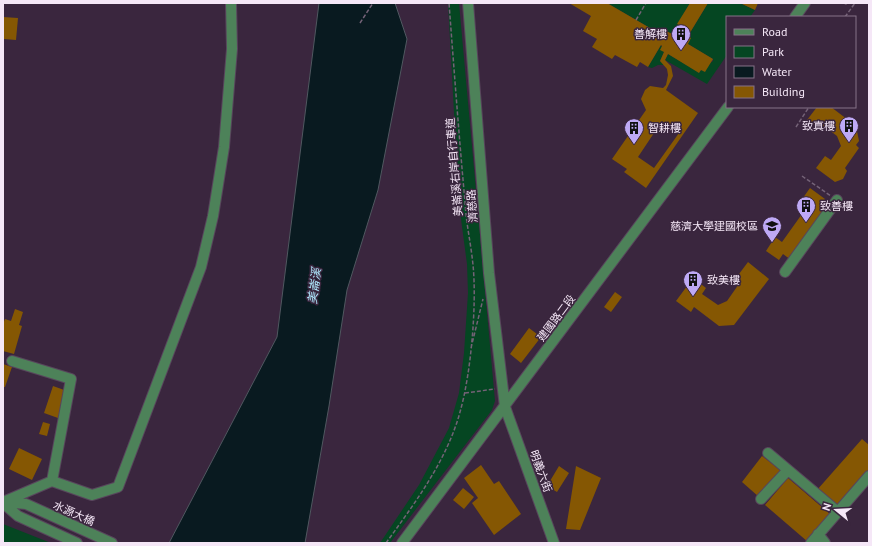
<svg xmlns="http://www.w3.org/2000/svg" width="872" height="546" viewBox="0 0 872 546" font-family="'PT Sans','Noto Sans TC',sans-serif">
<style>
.green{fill:#054622}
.water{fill:#091a20;stroke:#505860}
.building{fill:#855703;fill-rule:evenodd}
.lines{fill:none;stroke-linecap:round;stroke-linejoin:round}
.minor-casing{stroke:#58455c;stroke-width:12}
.path{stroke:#746277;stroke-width:1.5;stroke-dasharray:4 2;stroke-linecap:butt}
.minor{stroke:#4d8259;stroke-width:10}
.labels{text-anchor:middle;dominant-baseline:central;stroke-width:3;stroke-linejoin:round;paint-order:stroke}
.poi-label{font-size:11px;fill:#f5e7f7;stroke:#3a263e;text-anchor:end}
.street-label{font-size:11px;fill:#f5e7f7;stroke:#3a263e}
.water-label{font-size:12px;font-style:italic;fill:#ade5fa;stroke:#3a263e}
</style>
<rect width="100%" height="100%" fill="#3a263e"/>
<path class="green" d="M448,3H459L495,401L492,410L390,543H380L419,485L449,428L459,393L464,353L468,293L467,264L459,204Z
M607,3H690L678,24L688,30L682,40L665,30L662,35Z
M708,3H740L755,10L750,17H727V55L707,84L665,60L668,54L699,72L713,61V59L688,44V36Z
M661,45L664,52L660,61L665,65H658L652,68L648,67Z
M3,524L51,543H3Z"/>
<path class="water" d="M319,3H395L407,39L378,190L347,290L329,406L305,543H169L277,337Z"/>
<path class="building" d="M569,3H607L662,35L665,30L682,40L688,30L677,24L690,3H708L688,36L691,38L688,44L713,59L705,72L701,70L699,73L668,54L665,60L671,66L673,76L666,90L698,113L646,188L624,172L627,169L612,159L646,110L641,99L645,90L650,86L663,88L666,85L668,75L667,69L660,61L664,52L660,50L662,46L661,45L648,67L640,62L637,67L615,55L612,59L592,47L597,39L583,31L591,16ZM662,121L679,133L654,168L638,157Z
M740,3H758L755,10Z
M3,17L18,18L16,40L4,39Z
M817,107H831L856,126L859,141L856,145L859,148L845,168L847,171L843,179L835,182L816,168L825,156L831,160L841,146L837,136L824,126L821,130L807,120Z
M810,188L825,199L821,205L827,209L791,260L783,254L779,260L766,251L775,237L782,242L807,207L800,202Z
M748,262L769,279L734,325L719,326L694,307L691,312L676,301L693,278L706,288L702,294L718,305L727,301L741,281L736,278Z
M615,292L622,297L611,312L604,307Z
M15,309L23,312L19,325L22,326L14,354L3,351V324L5,319L11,321Z
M529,328L541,337L521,363L510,354Z
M3,364L12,367L5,387H3Z
M53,386L67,391L58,418L44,413Z
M43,422L50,424L47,436L39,434Z
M862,439L869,445V473L838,509L817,490Z
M19,448L42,459L32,480L9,469Z
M762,456L782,471L759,497L742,482Z
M481,465L494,484L499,481L521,514L494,535L472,503L478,498L464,478Z
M559,466L569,473L557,492L547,486Z
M576,466L601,478L580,530L566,529Z
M788,478L831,515L808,542L765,505Z
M463,488L474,497L464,509L453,500Z"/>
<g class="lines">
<defs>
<path id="minor" d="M468,3L489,273L505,407L554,543
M795,17L805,3
M785,272L837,200
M12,361L71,379L52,481
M768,453L838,512
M761,499L788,470
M3,502L52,481L92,495L118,487L201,267L213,216L224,147L232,49L231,3
M5,502L26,504L112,543
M3,503L18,516L77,543
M818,534L825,543
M402,543L728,107
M811,543L869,476"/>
</defs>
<use href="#minor" class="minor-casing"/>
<path class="path" d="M844,3L846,4L847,3
M845,17L855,3
M636,20L646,3
M360,23L373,3
M796,127L809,107
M802,176L831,196
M471,348L483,299
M465,393L495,389
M386,543C415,503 447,460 460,412C471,374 477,304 473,265C471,244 466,223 465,202C459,136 454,69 449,3"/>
<use href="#minor" class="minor"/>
</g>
<defs>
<symbol id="building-pin" viewBox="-11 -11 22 30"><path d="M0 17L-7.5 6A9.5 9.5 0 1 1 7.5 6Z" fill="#bea9f5" stroke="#3a263e"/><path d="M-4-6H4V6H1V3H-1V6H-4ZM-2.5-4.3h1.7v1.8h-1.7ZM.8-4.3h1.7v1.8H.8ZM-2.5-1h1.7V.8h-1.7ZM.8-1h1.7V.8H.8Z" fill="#111"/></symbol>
<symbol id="university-pin" viewBox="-11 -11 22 30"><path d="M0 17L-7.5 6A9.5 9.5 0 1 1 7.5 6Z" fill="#bea9f5" stroke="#3a263e"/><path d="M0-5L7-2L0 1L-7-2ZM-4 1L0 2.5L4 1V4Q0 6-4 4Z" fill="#111"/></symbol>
</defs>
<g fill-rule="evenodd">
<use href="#building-pin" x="670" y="23" width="22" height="30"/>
<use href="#building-pin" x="838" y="115" width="22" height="30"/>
<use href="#building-pin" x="623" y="117" width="22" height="30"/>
<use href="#building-pin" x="795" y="195" width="22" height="30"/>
<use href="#university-pin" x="761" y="215" width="22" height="30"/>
<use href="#building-pin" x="682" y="269" width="22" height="30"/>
</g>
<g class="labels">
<g class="poi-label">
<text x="667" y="34">善解樓</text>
<text x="835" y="126">致真樓</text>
<text x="648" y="128" text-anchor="start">智耕樓</text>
<text x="820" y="206" text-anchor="start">致善樓</text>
<text x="758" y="226">慈濟大學建國校區</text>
<text x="707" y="280" text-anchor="start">致美樓</text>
</g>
<g class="street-label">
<text transform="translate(454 167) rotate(-95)">美崙溪右岸自行車道</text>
<text transform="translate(472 206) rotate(-94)">濟慈路</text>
<text transform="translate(556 318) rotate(-53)">建國路二段</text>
<text transform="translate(541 471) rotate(70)">明義六街</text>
<text transform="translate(74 513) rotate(24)">水源大橋</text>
</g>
<g class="water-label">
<text transform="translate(314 286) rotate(-83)">美崙溪</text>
</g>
</g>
<rect width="872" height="546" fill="none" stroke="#f5e7f7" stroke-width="8"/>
<rect x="726" y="16" width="130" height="92" fill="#3a263e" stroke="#857388"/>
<rect x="734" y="29" width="20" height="6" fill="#4d8259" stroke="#857388"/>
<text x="762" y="36" font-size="12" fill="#f5e7f7">Road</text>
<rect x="734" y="46" width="20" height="12" fill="#054622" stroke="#857388"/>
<text x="762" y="56" font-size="12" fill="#f5e7f7">Park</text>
<rect x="734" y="66" width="20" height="12" fill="#091a20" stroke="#857388"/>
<text x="762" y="76" font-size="12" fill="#f5e7f7">Water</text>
<rect x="734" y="86" width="20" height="12" fill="#855703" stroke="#857388"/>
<text x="762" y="96" font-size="12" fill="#f5e7f7">Building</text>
<g transform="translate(836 510) rotate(288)" stroke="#3a263e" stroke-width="3" paint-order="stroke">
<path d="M0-3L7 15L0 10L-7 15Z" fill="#f5e7f7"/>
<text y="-6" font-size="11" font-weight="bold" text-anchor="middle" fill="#f5e7f7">N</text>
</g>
</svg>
